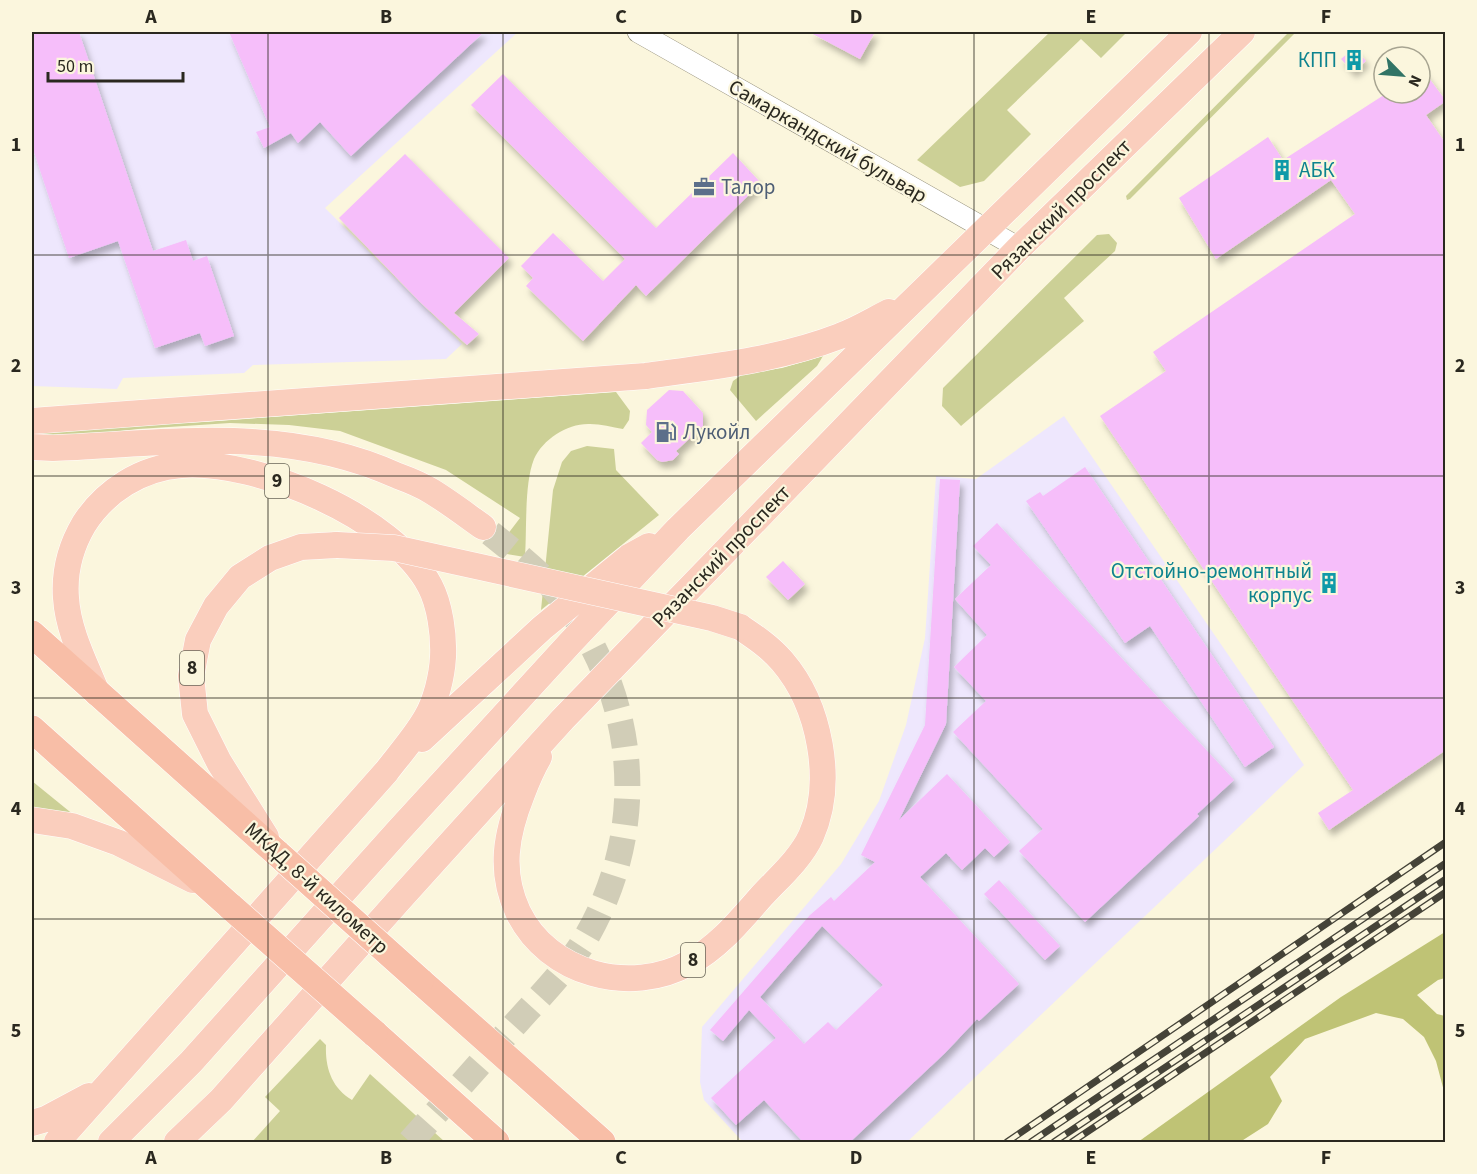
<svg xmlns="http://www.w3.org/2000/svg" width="1477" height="1174" viewBox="0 0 1477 1174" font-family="'Source Sans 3',sans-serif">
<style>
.industrial{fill:#eee7fd}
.green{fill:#ccd096}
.forest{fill:#bfc375}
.building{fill:#f6befa;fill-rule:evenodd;filter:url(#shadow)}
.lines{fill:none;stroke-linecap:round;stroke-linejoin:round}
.primary-tunnel{stroke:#d1cdb7;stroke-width:26;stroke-dasharray:26 13;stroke-linecap:butt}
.tertiary-casing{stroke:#8e8973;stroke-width:22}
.primary-casing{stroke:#fff;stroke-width:27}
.trunk-casing{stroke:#fff;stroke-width:28}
.tertiary{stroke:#fff;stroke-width:21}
.primary{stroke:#facebd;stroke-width:26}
.trunk{stroke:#f8bea7;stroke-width:27}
.rail-casing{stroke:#454338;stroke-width:7}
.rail{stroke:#fbf6dd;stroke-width:4.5;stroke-dasharray:14;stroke-linecap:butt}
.primary-bridge-casing{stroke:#fff;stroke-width:27;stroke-linecap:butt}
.trunk-bridge-casing{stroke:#fff;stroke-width:28;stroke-linecap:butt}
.primary-bridge{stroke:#facebd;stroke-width:26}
.trunk-bridge{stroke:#f8bea7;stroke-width:27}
.grid{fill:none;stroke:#2a281f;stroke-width:1.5;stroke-opacity:0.55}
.labels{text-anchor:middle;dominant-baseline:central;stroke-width:4.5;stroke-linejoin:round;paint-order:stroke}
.shield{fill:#fbf6dd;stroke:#696658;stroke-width:1.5}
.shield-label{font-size:20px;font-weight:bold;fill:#2a281f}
.culture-label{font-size:21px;fill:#0d838f;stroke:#fbf6dd;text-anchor:end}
.street-label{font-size:21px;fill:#2a281f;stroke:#fbf6dd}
.service-label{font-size:21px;fill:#4e5e75;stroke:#fbf6dd;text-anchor:start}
.neatline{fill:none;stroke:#2a281f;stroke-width:2}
.grid-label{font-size:20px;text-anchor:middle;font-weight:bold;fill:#2a281f}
</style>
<defs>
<filter id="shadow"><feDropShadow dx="3.5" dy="6" stdDeviation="3" flood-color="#0004"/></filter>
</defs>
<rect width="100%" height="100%" fill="#fbf6dd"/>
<path class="industrial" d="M32,32H518L325,208L462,344L446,359L253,365L244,373L123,378L117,389L32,386Z
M1064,416L1304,765L907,1142H743L704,1100L700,1082L702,1027L841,864L879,801L906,725L925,638L936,476L976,479Z"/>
<path class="green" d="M1050,32H1127L1101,58L1081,39L1007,110L1031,134L984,181L960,187L917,160Z
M1289,32H1296L1130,199L1127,200L1126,196Z
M1109,234L1117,243L1115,251L1064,298L1084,321L961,426L942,406L943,388L1097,235Z
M823,356L817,366L756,421L730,390L733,381L743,374L782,368Z
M616,392L630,411L629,420L623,429C612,427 601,424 590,424C568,423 543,439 534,459C524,484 527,530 525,557L494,552L520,518L446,470L340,431L289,425L230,423L138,429L68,437L32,435V430L204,422Z
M587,446L614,449L616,470L659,515L541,610L553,490L562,462L571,451Z
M32,781L80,820L32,814Z
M320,1039L326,1045C325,1068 332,1088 352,1100L370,1074L445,1142H252L280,1111L265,1097Z"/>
<path class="forest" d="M1445,932V978L1438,980L1417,995L1437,1014L1445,1016V1095L1436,1061L1424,1037L1403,1019L1376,1013L1305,1039L1270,1077L1282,1101L1268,1124L1240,1142H1138L1341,997Z"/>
<path class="building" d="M32,32H79L153,251L186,240L193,261L207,256L234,336L205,346L200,333L155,348L118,241L69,258L32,146Z
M229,32H484L351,156L320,122L298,143L291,133L264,148L256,132L270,127Z
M809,32H875L860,59Z
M1354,48L1366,61L1353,72L1341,59Z
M1420,66L1446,101L1426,115L1446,144V750L1329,830L1318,813L1353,790L1100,416L1166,371L1153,352L1355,214L1331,180L1216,259L1179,198L1268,137L1283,160L1387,93H1420Z
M503,74L656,228L733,153L761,183L646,296L636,285L583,341L526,286L533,278L521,266L553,233L603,281L625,259L471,105Z
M405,154L509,258L454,313L479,334L467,345L420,302L339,218Z
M669,390L683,391L703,413V426L676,451L679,454L673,460L662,462L657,460L641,443L652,432L646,425L647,410Z
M1085,467L1274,747L1245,767L1150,626L1125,643L1026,501L1040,492L1043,496Z
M940,479L960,480L946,724L899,820L947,774L1010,842L994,857L985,848L962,870L946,853L920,877L1019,984L979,1021L977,1019L945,1053L849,1143H804L764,1100L736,1125L711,1098L776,1038L749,1010L723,1041L710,1030L810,915L831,897L834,901L875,862L861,855L925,725ZM822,926L883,985L836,1030L828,1022L804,1044L760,997Z
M997,523L1234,780L1197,814L1199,816L1085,922L1019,851L1043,829L953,732L986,701L954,667L987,635L955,599L991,565L973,546Z
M783,561L805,584L788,600L766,577Z
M999,880L1060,946L1045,960L984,894Z"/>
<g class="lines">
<path class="primary-tunnel" d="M410,1142C446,1102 482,1061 518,1021C542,994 569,967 587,936C648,829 639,703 566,604C544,574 512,551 483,527"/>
<defs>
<path id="tertiary" d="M638,32L1019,248"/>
<path id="primary" d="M32,421L646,376C711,367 778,360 840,336C857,330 873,320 889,312
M32,447L53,448C171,443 287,425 398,476C409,480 421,485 431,491C449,502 466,515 483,527
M422,739L542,628L629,557L649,546
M539,757C532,769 527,781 522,794C506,834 499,871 518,912C548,974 630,996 689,963C718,947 738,923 759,899C776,880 800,860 811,836C835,782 820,705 782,661C770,647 755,637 740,627
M32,820L72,826L119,843L193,880
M266,837L219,762L195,714L191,676L198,640L216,606L240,577L270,558L301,547L337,545
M32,1123L46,1119L89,1096
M57,1142L386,772C399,755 415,737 426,718C436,701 442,676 443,657C444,635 440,605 430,586C394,517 256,459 181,465C141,468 105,491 84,524C71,546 64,572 66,598C68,631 85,663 97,693
M111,1142L191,1062L399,830L571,642L678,529L1189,32
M177,1142L221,1100L399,900L563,719L1019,248L1242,32"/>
<path id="trunk" d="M32,634L278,854
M32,729L231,907
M420,981L602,1142
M374,1033L496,1142"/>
</defs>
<use href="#tertiary" class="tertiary-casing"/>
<use href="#primary" class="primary-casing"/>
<use href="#trunk" class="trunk-casing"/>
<use href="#tertiary" class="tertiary"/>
<use href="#primary" class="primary"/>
<use href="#trunk" class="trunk"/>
<defs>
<path id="rail" d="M1007,1142L1446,842
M1031,1142L1446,863
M1054,1142L1446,879
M1072,1142L1446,892"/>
</defs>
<use href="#rail" class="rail-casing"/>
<use href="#rail" class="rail"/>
<defs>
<path id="primary-bridge" d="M337,545L394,548L712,618L740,627"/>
<path id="trunk-bridge" d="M278,854L420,981
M231,907L374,1033"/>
</defs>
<use href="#primary-bridge" class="primary-bridge-casing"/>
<use href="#trunk-bridge" class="trunk-bridge-casing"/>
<use href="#primary-bridge" class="primary-bridge"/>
<use href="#trunk-bridge" class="trunk-bridge"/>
</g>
<path class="grid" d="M268,32V1142M503,32V1142M738,32V1142M974,32V1142M1209,32V1142M32,255H1446M32,476H1446M32,698H1446M32,919H1446"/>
<defs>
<symbol id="building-bare" viewBox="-9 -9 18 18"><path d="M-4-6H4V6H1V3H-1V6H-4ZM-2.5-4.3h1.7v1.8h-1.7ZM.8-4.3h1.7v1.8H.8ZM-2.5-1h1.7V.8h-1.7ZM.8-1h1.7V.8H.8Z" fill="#0f9aa8" stroke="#fbf6dd" stroke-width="2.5" paint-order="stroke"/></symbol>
<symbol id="office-bare" viewBox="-9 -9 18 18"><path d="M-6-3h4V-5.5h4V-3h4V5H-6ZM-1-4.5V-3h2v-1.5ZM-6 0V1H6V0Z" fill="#5c6f8a" stroke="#fbf6dd" stroke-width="2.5" paint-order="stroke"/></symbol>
<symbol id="fuel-bare" viewBox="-9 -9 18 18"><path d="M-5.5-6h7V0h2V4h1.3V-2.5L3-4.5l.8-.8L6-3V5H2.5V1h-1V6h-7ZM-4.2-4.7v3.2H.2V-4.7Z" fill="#5c6f8a" stroke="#fbf6dd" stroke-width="2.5" paint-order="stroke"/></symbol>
</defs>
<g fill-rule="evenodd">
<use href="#building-bare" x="1339" y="45" width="30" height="30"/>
<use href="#building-bare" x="1267" y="155" width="30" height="30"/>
<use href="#office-bare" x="689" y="172" width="30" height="30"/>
<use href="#fuel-bare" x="651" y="417" width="30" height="30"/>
<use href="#building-bare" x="1314" y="568" width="30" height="30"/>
</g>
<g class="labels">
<g class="shield">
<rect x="265" y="464" width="24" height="34" rx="4.5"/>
<rect x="180" y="651" width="24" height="34" rx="4.5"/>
<rect x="681" y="943" width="24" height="34" rx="4.5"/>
</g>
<g class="shield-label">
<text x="277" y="481">9</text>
<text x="192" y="668">8</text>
<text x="693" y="960">8</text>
</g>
<g class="culture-label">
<text x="1337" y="60">КПП</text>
<text x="1299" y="170" text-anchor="start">АБК</text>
<text x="1312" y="571">Отстойно-ремонтный<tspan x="1312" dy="24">корпус</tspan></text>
</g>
<g class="street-label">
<text transform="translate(828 141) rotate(30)">Самаркандский бульвар</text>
<text transform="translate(1061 209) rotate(-45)">Рязанский проспект</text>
<text transform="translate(721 556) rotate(-46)">Рязанский проспект</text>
<text transform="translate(317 888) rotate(42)">МКАД, 8-й километр</text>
</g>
<g class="service-label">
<text x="721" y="187">Талор</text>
<text x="683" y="432">Лукойл</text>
</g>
</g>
<rect width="1477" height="1174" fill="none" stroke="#fbf6dd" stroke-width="66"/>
<g transform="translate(1402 75) rotate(115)"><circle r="28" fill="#fbf6dd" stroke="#a7a491" stroke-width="1.5"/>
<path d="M0-4.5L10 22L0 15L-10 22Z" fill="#317466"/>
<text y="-9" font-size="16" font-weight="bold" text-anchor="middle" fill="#2a281f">N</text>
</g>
<path d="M48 72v9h135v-9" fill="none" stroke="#2a281f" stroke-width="3"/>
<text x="57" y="72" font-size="18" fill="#2a281f" stroke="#fbf6dd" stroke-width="4.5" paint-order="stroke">50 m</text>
<rect x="33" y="33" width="1411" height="1108" class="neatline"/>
<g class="grid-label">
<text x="151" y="23">A</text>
<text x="386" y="23">B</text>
<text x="621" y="23">C</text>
<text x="856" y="23">D</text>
<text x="1091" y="23">E</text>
<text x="1326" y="23">F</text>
<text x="16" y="151">1</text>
<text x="1460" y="151">1</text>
<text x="16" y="372">2</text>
<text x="1460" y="372">2</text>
<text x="16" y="594">3</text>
<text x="1460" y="594">3</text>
<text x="16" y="815">4</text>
<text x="1460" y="815">4</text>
<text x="16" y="1037">5</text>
<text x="1460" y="1037">5</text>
<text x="151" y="1164">A</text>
<text x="386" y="1164">B</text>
<text x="621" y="1164">C</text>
<text x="856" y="1164">D</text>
<text x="1091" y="1164">E</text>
<text x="1326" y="1164">F</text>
</g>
</svg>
